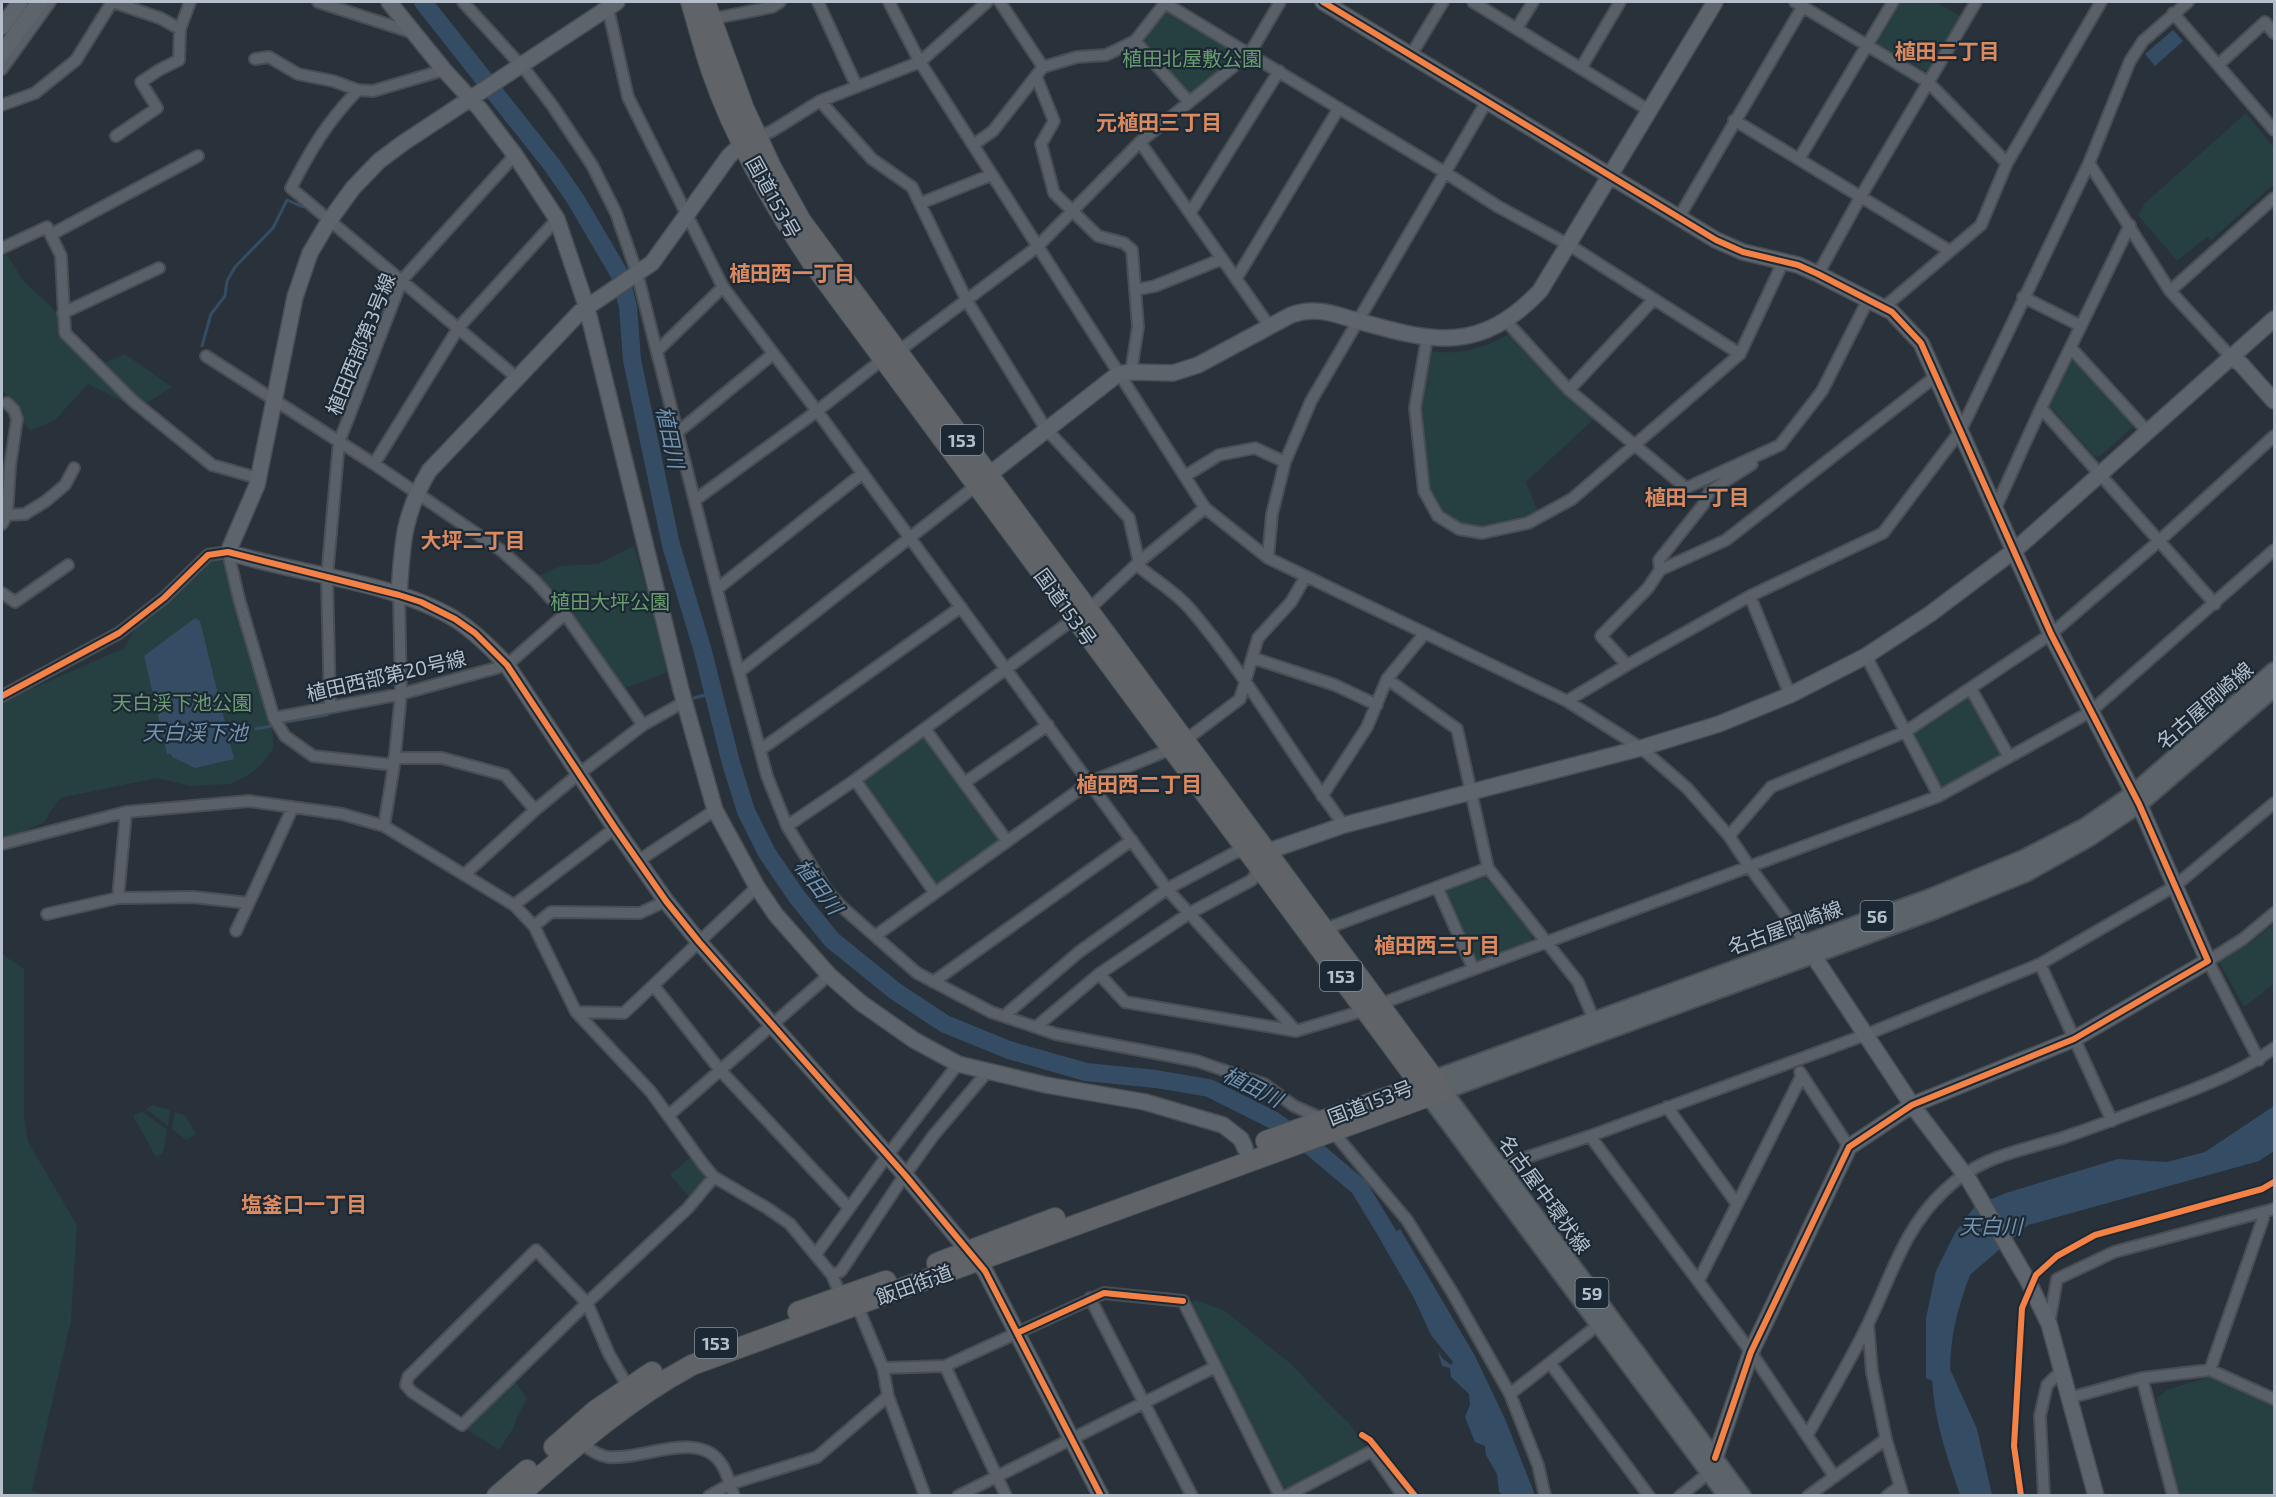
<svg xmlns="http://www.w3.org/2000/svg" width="2276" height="1497" viewBox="0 0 2276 1497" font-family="'Exo 2','Noto Sans JP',sans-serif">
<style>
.green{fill:#263f40}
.water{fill:#354d64}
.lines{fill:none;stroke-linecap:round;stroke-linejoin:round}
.stream{stroke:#354d64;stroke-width:3}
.river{stroke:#354d64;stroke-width:18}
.street-casing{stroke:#484e54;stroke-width:14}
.secondary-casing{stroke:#484e54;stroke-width:18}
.primary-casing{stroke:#474f56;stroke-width:20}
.highway-casing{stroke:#464e55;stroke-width:22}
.street{stroke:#5a6067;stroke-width:10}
.secondary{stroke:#5e646c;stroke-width:15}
.primary{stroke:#5c6369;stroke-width:16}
.highway{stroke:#606367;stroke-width:20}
.cycleway-casing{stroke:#1c2935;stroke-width:10}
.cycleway{stroke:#f48246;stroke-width:6}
.labels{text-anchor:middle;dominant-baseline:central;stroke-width:4.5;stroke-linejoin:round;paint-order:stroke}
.shield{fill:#1c2935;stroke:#86929e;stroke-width:1.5}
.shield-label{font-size:18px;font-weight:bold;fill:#b4bfcb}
.park-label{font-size:20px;fill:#699d70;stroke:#1c2935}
.street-label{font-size:20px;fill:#b4bfcb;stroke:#1c2935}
.neighbourhood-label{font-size:21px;font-weight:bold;fill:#db895e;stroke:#1c2935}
.water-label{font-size:21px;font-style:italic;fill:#7293af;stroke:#1c2935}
</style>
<rect width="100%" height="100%" fill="#29323a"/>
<path class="green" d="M1901,2H1936L1960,16L1928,72L1877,43Z
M1165,10L1238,54L1189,95L1142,41Z
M2246,113L2274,148V184L2211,240L2208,236L2177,261L2138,215L2144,204Z
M6,253L25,283L47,302L100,365L125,354L172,387L138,409L88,384L55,420L30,431L2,389V260Z
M1509,334L1553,382L1595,418L1526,482L1538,513L1498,525L1472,526L1450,519L1433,503L1424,483L1420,408L1430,351C1462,355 1481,349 1509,334Z
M2077,358L2136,424L2100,456L2095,457L2050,406L2049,403L2072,359Z
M634,546L671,671L623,689L569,608L538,576L560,566L598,564Z
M216,558L224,562L273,734V749L260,766L247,776L230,784L190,786L157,778L60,798L43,823L2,840V702L124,648L137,625L208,561Z
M1968,694L2002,754L1942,788L1913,732Z
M925,736L1003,840L935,885L862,781Z
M1483,874L1532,935L1531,941L1474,963L1443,889Z
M2274,923V984L2244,1007L2219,962L2249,944Z
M2,954L24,969V1117L28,1142L77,1225L71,1320L32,1490L44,1495H2Z
M152,1105L170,1110L168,1126L146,1109Z
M142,1111L167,1130L163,1153L156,1157L133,1116Z
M175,1112L185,1115L196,1134L186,1140L172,1129Z
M691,1157L709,1177L691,1199L670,1175Z
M1195,1300L1225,1311L1291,1364L1326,1401L1349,1423L1365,1446L1364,1450L1287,1488L1283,1486L1191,1305Z
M2208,1377L2274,1406V1495H2179L2157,1412V1398L2167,1390Z
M515,1381L527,1399L516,1419L514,1427L499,1450L467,1430Z"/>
<path class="water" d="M2173,30L2183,41L2155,66L2145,54Z
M195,618L200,621L234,759L195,768L172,757L171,754H167L144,656Z
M2274,1106V1151L2259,1161L2028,1225L1950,1292L1941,1312L1943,1341L1949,1367L1977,1429L1992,1495H1969L1941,1385L1926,1378V1318L1936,1271L1955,1233L1975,1206L2006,1193L2118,1159L2167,1162L2205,1152Z
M1400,1229L1475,1356L1505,1419L1535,1495H1504L1499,1492L1497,1474L1486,1455L1485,1446L1475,1442L1465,1417L1470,1405L1469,1394L1451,1377L1450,1368L1442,1366L1438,1352L1443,1359L1451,1365L1453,1362L1431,1335L1414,1298L1381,1241Z"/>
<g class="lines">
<path class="stream" d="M202,346L211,314L225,296L227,281L235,267L273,228L287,200L303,207
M694,698L713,693
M286,722L327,715
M256,729L271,726
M229,733L235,732"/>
<path class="river" d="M423,2L552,165L576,200L620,275L628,307L632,360L671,545L702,648L731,763L746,811L767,853L797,897L832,940L895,991L945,1024L1009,1050L1086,1072L1156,1079L1209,1088L1273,1120L1314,1149L1359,1187L1401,1256
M1965,1265C1957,1280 1953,1297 1948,1314C1931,1383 1947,1430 1970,1496"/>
<defs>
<path id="street" d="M113,2L160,18L180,29
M318,2L414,33
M463,2L526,71L552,105L592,165L616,213L637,273L722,609L767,776L787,826L827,891L842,907L917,973L991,1012L1056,1034L1197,1061L1264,1084L1294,1106L1323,1119
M818,2L857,87
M889,2L920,62L1205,508L1268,558L1567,701L1641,748L1687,788L1729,836
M1000,2L1043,67
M1163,2L1446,173L1497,206L1569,245L1740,354
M1473,2L1650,111
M1795,2L1928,82L2007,163
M607,4L628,97L723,287L817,411L1167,889L1296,1031
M2173,13L2274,130
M711,19L772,7L780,2
M1517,28L1533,2
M1135,41L1189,102
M1411,55L1443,2
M255,59L269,57L298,74L333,81L358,90L373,91L444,70
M2218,65L2265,22L2274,33
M1581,68L1620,2
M2,69L50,2
M1036,76L1054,121L1041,144L1054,193L1098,236L1124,243L1132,250L1138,327L1131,372
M358,90C327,122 311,149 291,188L516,377
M820,101L872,159L912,187L967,301L1046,429L1129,518L1139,562L1142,569C1158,582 1178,594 1191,610C1248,677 1291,755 1344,825
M2,105L35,93L76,60L112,2
M1734,120L1950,251
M116,136L157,108L141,82L159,70L179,60L180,29L190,2
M755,138L772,131L820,101L920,62L987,2
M1140,142L1270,327
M973,145L993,131L1043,67L1077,57L1106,55L1135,41L1165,3
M1799,159L1893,2
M2089,163L2170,291L2231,357
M921,203L991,175
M1190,213L1279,71
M1679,217L1803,6
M52,234L198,156
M2,248L47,227L61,256L65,333L133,401L212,465L258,478
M1818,274L1861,196L1976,2
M1236,279L1339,108
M1135,290L1155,286L1222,259
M2170,291L2274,198
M2023,297L2081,326
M1883,308L1981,225L2007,163L2101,2
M63,313L159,268
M1506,321L1569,390L1686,488L1780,445L1822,391L1868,300
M1427,338L1415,408L1424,491L1438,516L1459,529L1482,533L1528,523L1572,499L1740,354L1783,262
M2071,348L2148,432
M657,351L723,287
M896,353L1037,247L1140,142L1250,53L1280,2
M206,356L374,464L502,551L535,581L565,614L643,725
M1569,390L1654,299
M2041,408L2215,604
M678,432L773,354
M374,464L459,327L557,219
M1752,464L1710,491L1703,505L1659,560L1660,570L1726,540L1936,376
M1185,476L1219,455L1255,448L1285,462
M695,500L817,411L883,359
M1996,507L2041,408L2130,225
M7,515L25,514L46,501L65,485L74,468
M2,524L7,515L10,466L17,419L14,410L7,403
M1268,558L1272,514L1285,462L1311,401L1487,101
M717,589L863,473
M2,593L15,602L68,565
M1750,596L1790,695
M1087,611L1139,562L1205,508
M1866,656L1939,796
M1253,658L1335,685L1377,705
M1627,665L1601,636L1648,588L1660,570
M739,672L977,485
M1387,679L1457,729L1488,868L1578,982L1594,1020
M1971,689L2009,757
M2,696L119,633L164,598L208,555L228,552L239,599L274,718L285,736L313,756L394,765
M1567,701L1627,665L1750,596L1883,533L1961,430L2089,163L2130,61L2143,41L2188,2
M330,707L327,577L339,442L402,280L515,155
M274,718L401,694L507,665L565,614
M925,729L1007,841
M1183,742L1240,699L1258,638L1291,602L1306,576
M760,750L961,607
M394,758H442L505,775L535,810
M855,780L935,893
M964,783L1048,725
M1322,796L1367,727L1387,679L1425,633
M384,826L394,765L401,694L399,595
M787,826L855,780L1075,618
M2,844L126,812L249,801L342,814L384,826L514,905L534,926L576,1012L651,1092L703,1164L714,1177L767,1208L790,1224L832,1275L841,1296L857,1305L883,1368L888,1396L925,1496
M638,861L715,810
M464,875L535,810L580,773L643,725L684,702
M1437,887L1473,968
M118,898L126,812
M514,905L615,828
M47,914L118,898L193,897L248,903
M534,926L551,912L640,913L666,901
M1325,929L1488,868
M236,931L293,807
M875,936L1090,782L1171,749
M1805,942L1749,866L1729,836L1771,787L1905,732L2051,634L2159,541L2274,436
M2040,964L2112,1121
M1099,974L1125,1002L1296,1031L1366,1010
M933,982L1132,840
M654,986L720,1070L849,1208
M1380,1004L1939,796L2090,712L2274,550
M576,1012L624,1013L757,887
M1004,1016L1079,952L1167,889L1236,852L1250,853
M1036,1027L1099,974L1188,914L1252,880L1260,866
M2259,1060L2208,961L2243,939L2274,913
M1800,1072L1849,1147
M1667,1107L1737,1204
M669,1115L829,975
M1333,1132L1407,1220L1452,1292L1510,1394L1538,1465L1545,1496
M1590,1136L1751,1352L1834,1476
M1498,1167L1590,1136L1865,1035L2040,964L2175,886L2274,803
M816,1254L887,1156L958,1064
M832,1275L841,1271L900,1182L933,1136L988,1071
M1699,1280L1802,1075
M1090,1298L1192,1496
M1868,1324L1872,1372L1886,1439L1903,1496
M2049,1324L2057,1279L2114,1252L2274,1209
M1550,1363L1649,1496
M945,1366L1006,1496
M883,1368L945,1366L1104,1293L1183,1301L1280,1496
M2210,1370L2265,1213
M2142,1378L2173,1496
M628,1387L609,1354L587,1303L536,1250L408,1377L406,1385L412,1392L462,1425L587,1303L688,1208L714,1177
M1510,1394L1598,1325
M2069,1398L2142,1378L2210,1370L2274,1399
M1807,1436C1827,1399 1850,1362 1868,1324C1891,1277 1904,1228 1944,1191C1980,1156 2016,1152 2062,1138C2098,1126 2133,1112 2169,1099C2205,1085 2243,1071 2274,1048
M580,1442C587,1448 599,1456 608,1457C641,1461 700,1428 722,1465C728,1474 730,1486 734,1496
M709,1496L730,1484L817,1457L888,1396
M958,1496L1215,1367
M1286,1496L1372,1451L1403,1496
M1680,1496L1710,1472
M1808,1496L1886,1439
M1887,1496L1900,1486
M2044,1496L2040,1416L2047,1385L2062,1370"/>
<path id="secondary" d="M389,2L444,70L480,109L515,155L557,219L587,308L681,690L715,810L757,887L776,915L829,975L861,1003L914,1040L958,1064L1046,1085L1145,1102L1223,1125L1241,1139L1245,1148
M617,2L403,143L379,161L353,188L329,221L310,253L295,297L257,485L228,552C299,575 392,581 455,619C475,632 491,648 507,665L615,828L666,901L699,942L905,1175L985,1271L1101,1496
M1323,2L1716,240L1743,252L1798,265L1818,274L1892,312L1921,343L2051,634L2139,804L2208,961L2074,1039L1912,1105L1849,1147L1751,1352L1715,1458
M2,27L20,2
M2,53L39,2
M2231,357L2241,364L2274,401
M981,481L1118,374L1131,372L1173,373L1198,365L1291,315C1316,306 1334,314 1358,321C1436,343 1480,353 1540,291L1715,2
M399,595C402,545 403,515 429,471L580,312L652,263L729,156L743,143
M1266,852L1344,825L1641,748L1719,724L1790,695L1866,656L1930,614L2015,550L2274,319
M1807,946L1912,1105L1969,1180L2028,1281L2049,1324L2096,1496"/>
<path id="primary" d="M1434,1079L1932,897L2023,859L2085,827L2133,794L2274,671
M1429,1096L1727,1496
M1742,1496L1443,1091L1935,910L2026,873L2090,837L2139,804L2274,688"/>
<path id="highway" d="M691,2C698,25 704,49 712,72C735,139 773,203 812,262L1429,1096
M1266,1141L1393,1095
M937,1263L1055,1218
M798,1312L886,1281
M554,1447L596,1410L652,1372
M497,1496L527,1470
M518,1496C573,1448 627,1400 692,1365L1443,1091L801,221L771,167L744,109L705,2"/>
</defs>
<use href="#street" class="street-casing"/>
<use href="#secondary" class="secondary-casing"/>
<use href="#primary" class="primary-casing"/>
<use href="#highway" class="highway-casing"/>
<use href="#street" class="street"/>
<use href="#secondary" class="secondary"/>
<use href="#primary" class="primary"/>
<use href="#highway" class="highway"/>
<defs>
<path id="cycleway" d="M1323,2L1716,240L1743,252L1798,265L1818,274L1892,312L1921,343L2051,634L2139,804L2208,961L2074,1039L1912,1105L1849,1147L1751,1352L1715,1458
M2,696L119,633L164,598L208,555L228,552L399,595L421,602L455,619L475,633L507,665L615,828L666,901L699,942L905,1175L985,1271L1101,1496
M1017,1333L1104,1293L1183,1301
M1362,1435L1370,1440L1415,1496
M2021,1496L2014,1446L2022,1308L2036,1275L2057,1256L2095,1235L2262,1189L2274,1182"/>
</defs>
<use href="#cycleway" class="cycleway-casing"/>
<use href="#cycleway" class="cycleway"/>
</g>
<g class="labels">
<g class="shield">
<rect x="941" y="425" width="42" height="30" rx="4.5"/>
<rect x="1860.5" y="901" width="33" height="30" rx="4.5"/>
<rect x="1320" y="961" width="42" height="30" rx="4.5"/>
<rect x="1575.5" y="1278" width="33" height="30" rx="4.5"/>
<rect x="695" y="1328" width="42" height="30" rx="4.5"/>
</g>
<g class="shield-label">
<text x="962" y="440">153</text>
<text x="1877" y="916">56</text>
<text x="1341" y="976">153</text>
<text x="1592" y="1293">59</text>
<text x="716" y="1343">153</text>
</g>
<g class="park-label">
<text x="1192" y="58">植田北屋敷公園</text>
<text x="610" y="601">植田大坪公園</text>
<text x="182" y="702">天白渓下池公園</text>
</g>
<g class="street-label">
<text transform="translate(774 197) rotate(61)">国道153号</text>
<text transform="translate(360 344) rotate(-68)">植田西部第3号線</text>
<text transform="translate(1066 607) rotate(54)">国道153号</text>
<text transform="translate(386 675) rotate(-13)">植田西部第20号線</text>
<text transform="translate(2204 705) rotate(-41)">名古屋岡崎線</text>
<text transform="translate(1785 927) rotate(-20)">名古屋岡崎線</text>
<text transform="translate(1370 1102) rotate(-21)">国道153号</text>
<text transform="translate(1545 1194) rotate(54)">名古屋中環状線</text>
<text transform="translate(914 1284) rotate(-20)">飯田街道</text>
</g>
<g class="neighbourhood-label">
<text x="1947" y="50">植田二丁目</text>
<text x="1159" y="121">元植田三丁目</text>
<text x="792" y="272">植田西一丁目</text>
<text x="1697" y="496">植田一丁目</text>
<text x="473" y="539">大坪二丁目</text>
<text x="1139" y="783">植田西二丁目</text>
<text x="1437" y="944">植田西三丁目</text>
<text x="304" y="1203">塩釜口一丁目</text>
</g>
<g class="water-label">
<text transform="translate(671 437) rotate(78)">植田川</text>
<text x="195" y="731">天白渓下池</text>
<text transform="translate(819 886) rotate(53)">植田川</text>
<text transform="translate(1253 1086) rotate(27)">植田川</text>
<text x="1991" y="1225">天白川</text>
</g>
</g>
<rect width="2276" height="1497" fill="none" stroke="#b4bfcb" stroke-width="6"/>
</svg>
